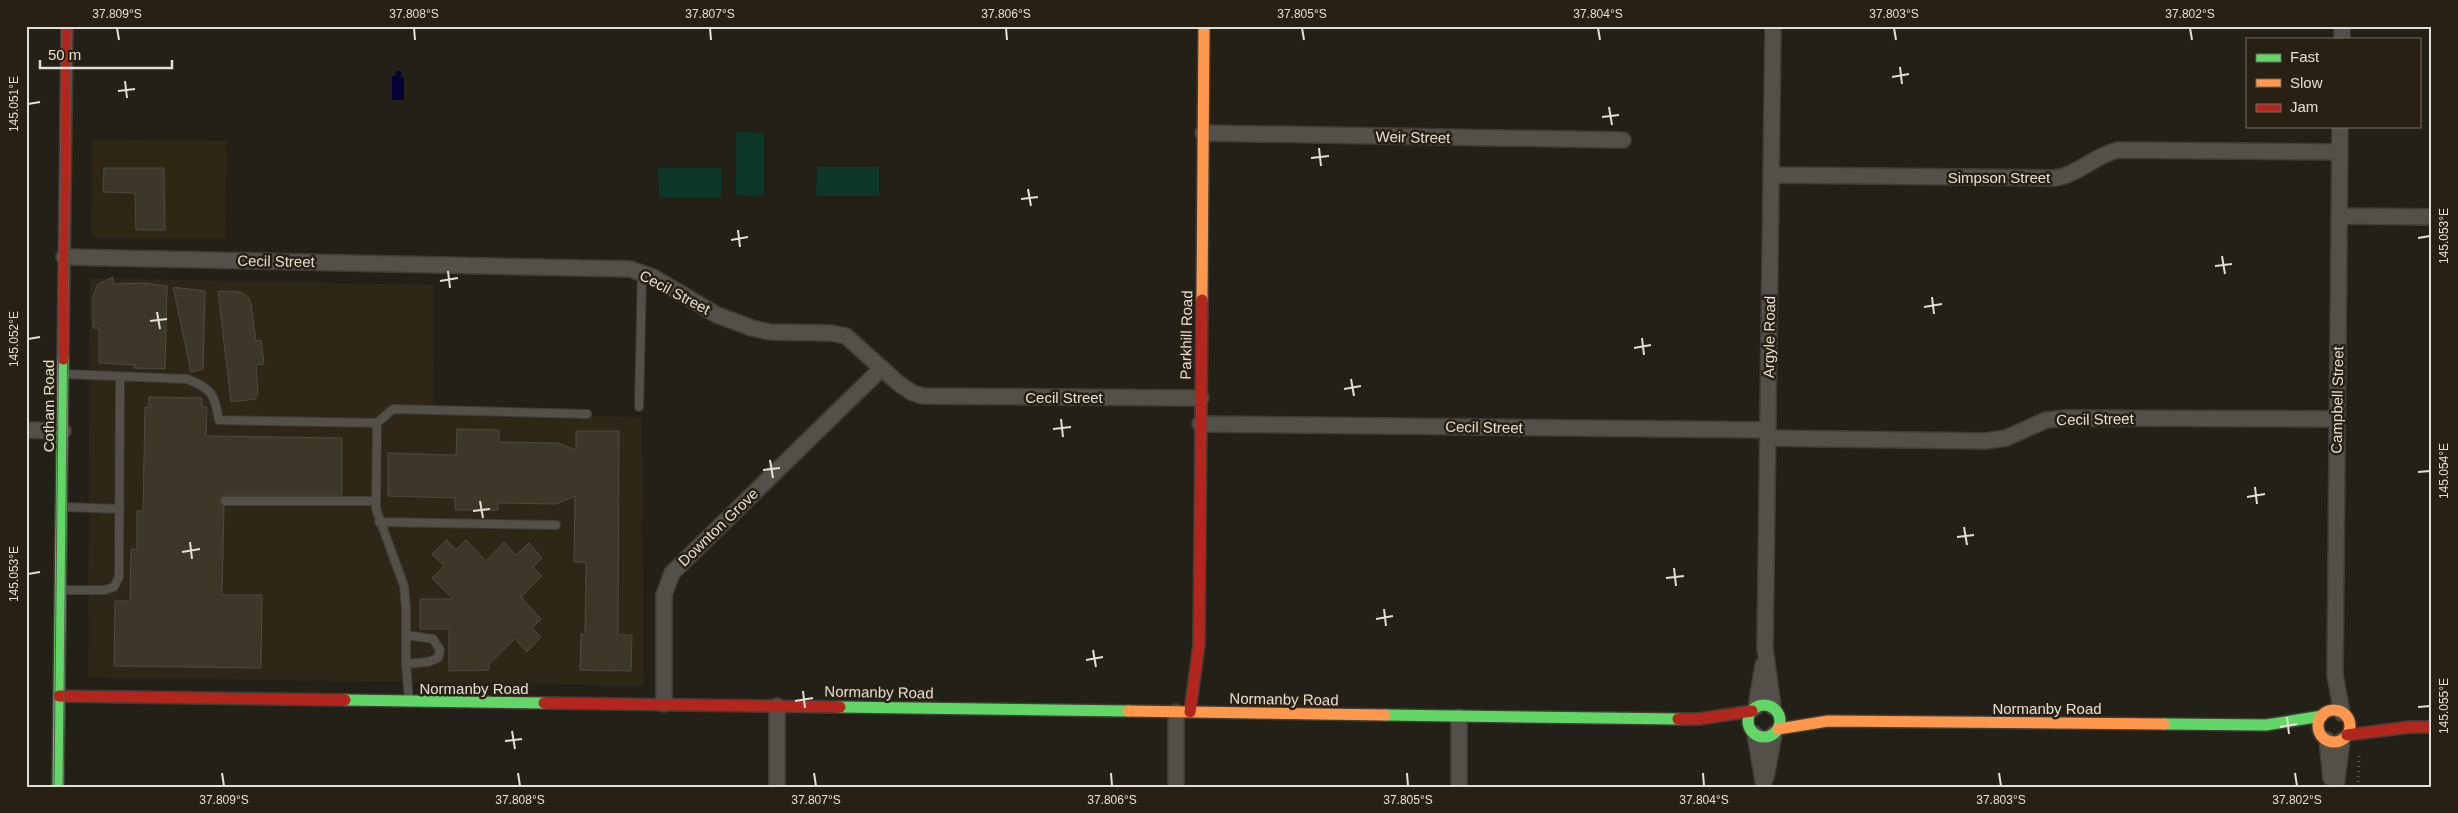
<svg xmlns="http://www.w3.org/2000/svg" width="2458" height="813" viewBox="0 0 2458 813" font-family="Arial,sans-serif">
<style>
.built{fill:#302614}
.medical{fill:#2e2718}
.green{fill:#0d3728}
.water{fill:#030335}
.building{fill:#3d372a;stroke:#4d4a43}
.lines{fill:none;stroke-linecap:round;stroke-linejoin:round}
.lane-casing{stroke:#3f3c36;stroke-width:10}
.street-casing{stroke:#3f3c36;stroke-width:18}
.fast-casing{stroke:#3f3c36;stroke-width:14}
.slow-casing{stroke:#3f3c36;stroke-width:14}
.jam-casing{stroke:#3f3c36;stroke-width:14}
.path{stroke:#5d5a54;stroke-width:3;stroke-dasharray:1 4;stroke-linecap:butt}
.lane{stroke:#535049;stroke-width:8}
.street{stroke:#535049;stroke-width:15}
.fast{stroke:#63d668;stroke-width:11}
.slow{stroke:#ff974d;stroke-width:11}
.jam{stroke:#b3261e;stroke-width:11}
.tram{stroke:#5b5854;stroke-width:1}
.ticks{fill:none;stroke:#e4dfd6;stroke-width:2}
.labels{text-anchor:middle;dominant-baseline:central;stroke-width:5;stroke-linejoin:round;paint-order:stroke}
.street-label{font-size:15px;fill:#e4dfd6;stroke:#282113}
.neatline{fill:none;stroke:#e4dfd6;stroke-width:2}
.ticks-label{font-size:12px;text-anchor:middle;fill:#e4dfd6}
</style>
<rect width="100%" height="100%" fill="#232018"/>
<path class="built" d="M92,140L227,141L225,239L95,238L91,234Z"/>
<path class="medical" d="M90,278L434,285L433,406L591,411V416L642,417L644,686L88,677Z"/>
<path class="green" d="M736,132L764,133V196L736,195Z
M817,167H879V196H816Z
M658,168H721V197H659Z"/>
<path class="water" d="M396,71H401V77H404V100H392V76H395Z"/>
<path class="building" d="M104,168H164L165,230H136L135,193L103,192Z
M113,277V284L144,283L167,286L165,369L134,368L135,365L99,363V328H93V296L98,284Z
M173,287L205,291L203,369L191,372Z
M218,291L241,292L248,297L251,303L256,341L261,340L264,364L256,365L258,395L256,396V399L231,402Z
M149,397L202,398V407H207L206,436L342,438V495H224L220,499V503L224,506L222,595H262L261,668L114,666L115,601H130L131,549H137V511H143L145,407H149Z
M457,429L499,430V442L558,443L576,450V431H619L618,635H632L631,671L580,670L581,634H585L586,562H574L575,496L556,504L498,503V510H455V498L388,496V453L456,455Z
M447,540L456,550L466,540L486,561L504,542L516,555L529,543L542,558L533,567L542,576L521,597L541,619L532,628L541,637L527,652L515,639L489,664V670L449,671V629H420V599H453L432,578L444,566L432,554Z"/>
<g class="lines">
<defs>
<path id="lane" d="M65,374L187,379C213,389 214,394 219,420L377,423L393,409L587,414
M639,407L642,272
M377,423L376,509L404,586L406,609V664L409,701
M225,501H375
M65,507L120,509
M379,522L556,525
M63,590H105L114,587L119,577L120,377
M406,664L428,662L438,658L440,650L433,639L406,635"/>
<path id="street" d="M1773,26L1765,648L1773,707
M2342,39V26
M2340,126L2335,675L2342,713
M1203,133L1623,140
M1771,175L2055,178C2078,175 2095,155 2118,150L2340,152
M2340,216L2432,217
M64,257L630,269L653,277L717,315L752,328L770,332L831,333L846,336L898,383L913,393L923,396L1201,398
M1200,424L1768,430
M26,430L63,431
M1768,438L1986,441L2006,438L2046,420L2067,418L2337,419
M664,704V595L672,573L882,368
M1756,707L1763,665
M1176,712V787
M1755,734L1764,787
M2327,740L2331,778
M1766,777L1774,734
M777,787V706
M1459,787V717
M2336,787L2342,740"/>
<path id="fast" d="M345,700L544,703
M1748 721a16 16 0 1 1 32 0a16 16 0 1 1-32 0Z
M840,707L1128,711
M1385,715L1678,719
M2164,724L2266,725L2322,716
M58,787L63,359"/>
<path id="slow" d="M1202,300L1204,26
M2318 726a16 16 0 1 1 32 0a16 16 0 1 1-32 0Z
M1128,711L1385,715
M1778,729L1828,721L2164,724"/>
<path id="jam" d="M63,359L67,26
M59,696L345,700
M544,703L840,707
M1190,712L1199,644L1202,300
M1678,719H1699L1752,711
M2347,735L2410,727H2432"/>
</defs>
<use href="#lane" class="lane-casing"/>
<use href="#street" class="street-casing"/>
<use href="#fast" class="fast-casing"/>
<use href="#slow" class="slow-casing"/>
<use href="#jam" class="jam-casing"/>
<path class="path" d="M2358,787L2359,754"/>
<use href="#lane" class="lane"/>
<use href="#street" class="street"/>
<use href="#fast" class="fast"/>
<use href="#slow" class="slow"/>
<use href="#jam" class="jam"/>
<path class="tram" d="M54,787L62,26
M63,787L71,26"/>
</g>
<path class="ticks" d="M117,28L119,40M414,28L415,40M710,28L711,40M1006,28L1007,40M1302,28L1304,40M1598,28L1600,40M1894,28L1896,40M2190,28L2192,40M1900,67L1902,84M1892,77L1909,74M125,81L127,98M118,91L135,89M28,104L40,102M1609,107L1612,125M1602,117L1619,115M1319,148L1321,166M1311,158L1329,156M1028,189L1031,206M1021,199L1038,197M738,230L740,247M2418,238L2430,236M731,240L748,237M2222,256L2225,274M2215,266L2232,264M448,271L450,288M440,281L458,278M1932,297L1934,314M1924,307L1942,304M157,312L160,329M150,321L167,319M1642,338L1644,355M28,339L40,337M1634,348L1651,345M1351,379L1354,396M1344,389L1361,386M1061,419L1063,437M1053,429L1071,427M770,460L773,478M763,470L780,468M2418,472L2430,471M2255,487L2257,504M2247,497L2265,494M480,501L483,518M473,511L490,509M1964,527L1967,545M1957,537L1974,535M190,542L192,559M182,552L200,549M1674,568L1676,586M28,574L40,572M1666,578L1684,576M1384,609L1386,626M1376,619L1393,616M1093,650L1096,667M1086,660L1103,657M803,691L805,708M795,701L813,698M2418,707L2430,706M2287,717L2289,734M2280,727L2297,724M512,731L515,749M505,741L522,739M222,773L224,786M518,773L520,786M814,773L816,786M1111,773L1112,786M1407,773L1408,786M1703,773L1704,786M1999,773L2001,786M2295,773L2297,786"/>
<g class="labels">
<g class="street-label">
<text transform="translate(1413 137) rotate(1)">Weir Street</text>
<text x="1999" y="177">Simpson Street</text>
<text transform="translate(276 261) rotate(1)">Cecil Street</text>
<text transform="translate(675 292) rotate(28)">Cecil Street</text>
<text transform="translate(1186 335) rotate(-89)">Parkhill Road</text>
<text transform="translate(1769 337) rotate(-89)">Argyle Road</text>
<text x="1064" y="397">Cecil Street</text>
<text transform="translate(2337 400) rotate(-89)">Campbell Street</text>
<text transform="translate(48 406) rotate(-90)">Cotham Road</text>
<text transform="translate(2095 419) rotate(-1)">Cecil Street</text>
<text transform="translate(1484 427) rotate(1)">Cecil Street</text>
<text transform="translate(718 527) rotate(-44)">Downton Grove</text>
<text x="474" y="688">Normanby Road</text>
<text transform="translate(879 692) rotate(1)">Normanby Road</text>
<text transform="translate(1284 699) rotate(1)">Normanby Road</text>
<text x="2047" y="708">Normanby Road</text>
</g>
</g>
<rect width="2458" height="813" fill="none" stroke="#282113" stroke-width="55"/>
<rect x="2246" y="38" width="175" height="90" fill="#282113" stroke="#736d61"/>
<rect x="2256" y="54" width="25" height="8" fill="#63d668" stroke="#736d61"/>
<text x="2290" y="62" font-size="15" fill="#e4dfd6">Fast</text>
<rect x="2256" y="79" width="25" height="8" fill="#ff974d" stroke="#736d61"/>
<text x="2290" y="88" font-size="15" fill="#e4dfd6">Slow</text>
<rect x="2256" y="104" width="25" height="8" fill="#b3261e" stroke="#736d61"/>
<text x="2290" y="112" font-size="15" fill="#e4dfd6">Jam</text>
<path d="M40 60v8h132v-8" fill="none" stroke="#e4dfd6" stroke-width="2.5"/>
<text x="48" y="60" font-size="15" fill="#e4dfd6" stroke="#282113" stroke-width="4" paint-order="stroke">50 m</text>
<rect x="28" y="28" width="2402" height="758" class="neatline"/>
<g class="ticks-label">
<text x="117" y="18">37.809°S</text>
<text x="414" y="18">37.808°S</text>
<text x="710" y="18">37.807°S</text>
<text x="1006" y="18">37.806°S</text>
<text x="1302" y="18">37.805°S</text>
<text x="1598" y="18">37.804°S</text>
<text x="1894" y="18">37.803°S</text>
<text x="2190" y="18">37.802°S</text>
<text transform="translate(14 104) rotate(-90)" y="4">145.051°E</text>
<text transform="translate(2444 236) rotate(-90)" y="4">145.053°E</text>
<text transform="translate(14 339) rotate(-90)" y="4">145.052°E</text>
<text transform="translate(2444 471) rotate(-90)" y="4">145.054°E</text>
<text transform="translate(14 574) rotate(-90)" y="4">145.053°E</text>
<text transform="translate(2444 706) rotate(-90)" y="4">145.055°E</text>
<text x="224" y="804">37.809°S</text>
<text x="520" y="804">37.808°S</text>
<text x="816" y="804">37.807°S</text>
<text x="1112" y="804">37.806°S</text>
<text x="1408" y="804">37.805°S</text>
<text x="1704" y="804">37.804°S</text>
<text x="2001" y="804">37.803°S</text>
<text x="2297" y="804">37.802°S</text>
</g>
</svg>
